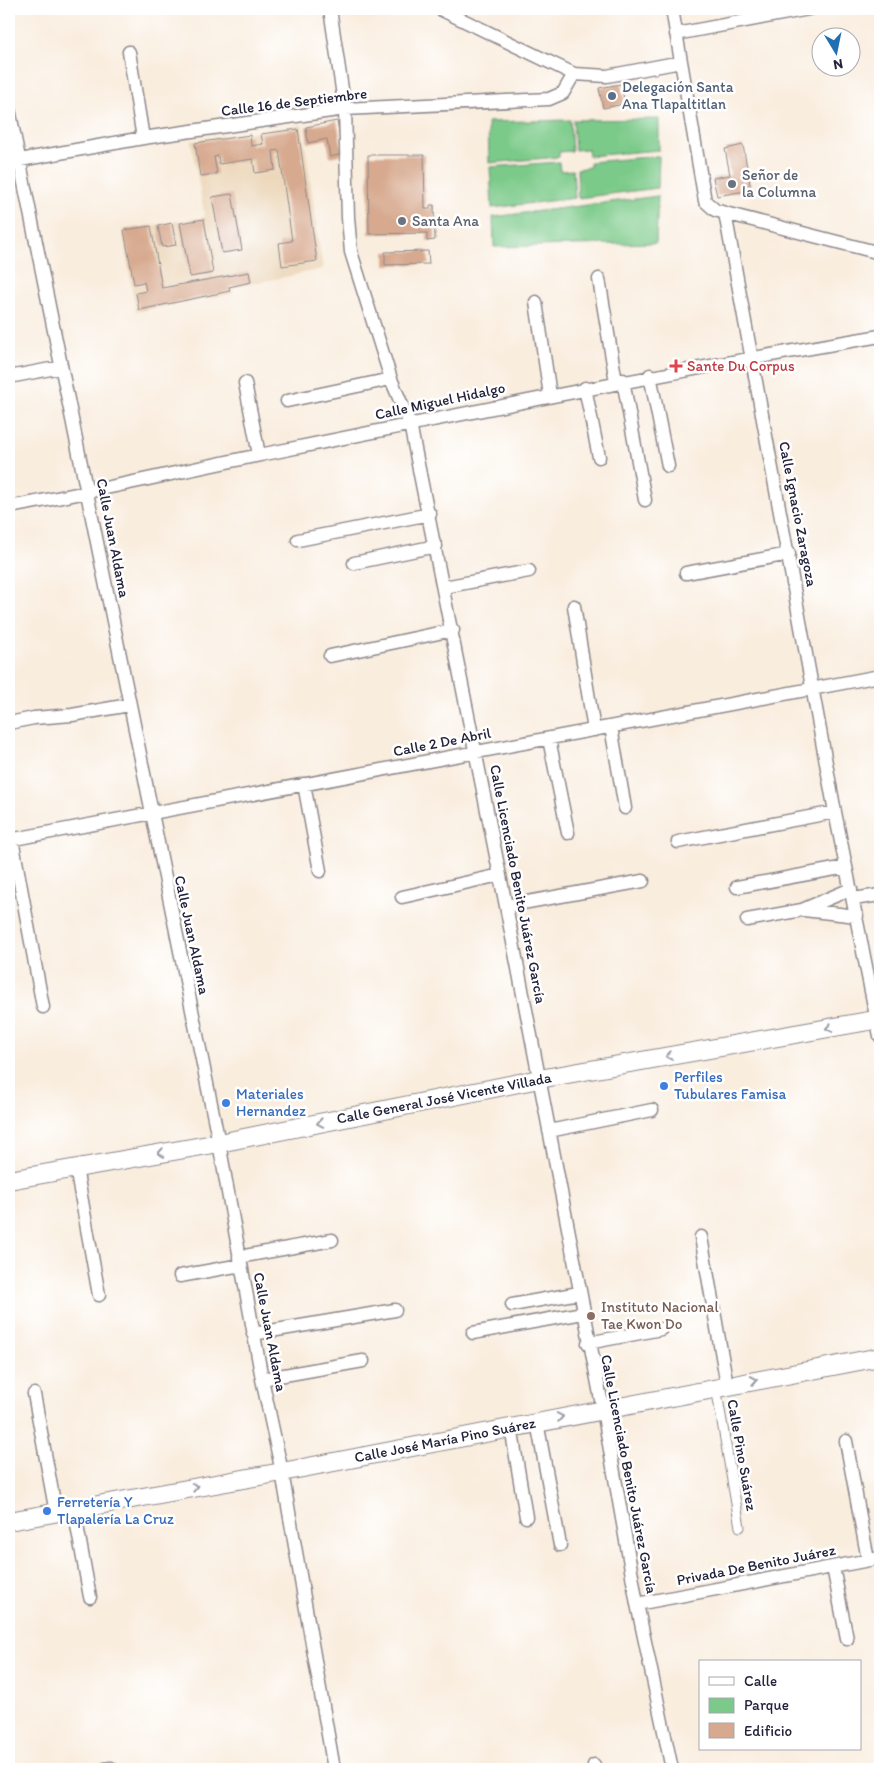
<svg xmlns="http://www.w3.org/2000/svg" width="889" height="1778" viewBox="0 0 889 1778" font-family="Itim,sans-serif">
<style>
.built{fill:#ecd7ba}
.green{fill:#7cca89;stroke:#4f7662}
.building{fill:#d7a98e}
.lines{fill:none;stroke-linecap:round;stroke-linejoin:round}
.pedestrian-casing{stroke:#8e888c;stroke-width:11}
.minor-casing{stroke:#8e888c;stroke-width:15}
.secondary-casing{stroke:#8e888c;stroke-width:20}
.pedestrian{stroke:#fff;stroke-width:9}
.minor{stroke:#fff;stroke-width:12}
.secondary{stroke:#fff;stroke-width:18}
.oneway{stroke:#9c9ca7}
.service-dot{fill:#5c6f8a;stroke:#fff;stroke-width:2}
.worship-dot{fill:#6b7280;stroke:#fff;stroke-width:2}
.health-dot{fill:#e0444e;stroke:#fff;stroke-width:2}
.shop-dot{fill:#3f7fe0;stroke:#fff;stroke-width:2}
.education-dot{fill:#8d6e63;stroke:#fff;stroke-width:2}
.labels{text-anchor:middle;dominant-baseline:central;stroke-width:5;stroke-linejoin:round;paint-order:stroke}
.service-label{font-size:15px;fill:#4e5e75;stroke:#fff;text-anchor:start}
.street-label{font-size:15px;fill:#22223b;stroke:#fff}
.worship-label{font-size:15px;fill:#5b616d;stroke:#fff;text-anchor:start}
.health-label{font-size:15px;fill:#be3a42;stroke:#fff;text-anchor:start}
.shop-label{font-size:15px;fill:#366cbe;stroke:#fff;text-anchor:start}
.education-label{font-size:15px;fill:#785e54;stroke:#fff;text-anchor:start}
</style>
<rect width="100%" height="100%" fill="#fff"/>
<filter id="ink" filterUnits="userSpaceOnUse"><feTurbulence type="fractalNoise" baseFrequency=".02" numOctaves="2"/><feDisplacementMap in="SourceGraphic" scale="10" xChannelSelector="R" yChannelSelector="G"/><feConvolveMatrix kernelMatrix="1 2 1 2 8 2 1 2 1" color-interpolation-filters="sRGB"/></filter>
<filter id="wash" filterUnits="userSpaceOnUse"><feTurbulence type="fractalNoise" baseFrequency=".0096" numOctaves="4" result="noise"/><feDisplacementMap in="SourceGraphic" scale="20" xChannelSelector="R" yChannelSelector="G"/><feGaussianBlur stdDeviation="1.12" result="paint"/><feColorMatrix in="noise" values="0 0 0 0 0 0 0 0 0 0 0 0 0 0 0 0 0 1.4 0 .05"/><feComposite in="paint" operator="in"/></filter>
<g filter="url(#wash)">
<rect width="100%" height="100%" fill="#f9edde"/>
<path class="built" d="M302,125L323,269L232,288L233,294L136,312L122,230L205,217L191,141Z"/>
<path class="green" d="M659,119V150L589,156L588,149L575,150L573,120Z
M570,120L572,151L559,152V157L489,163L488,122Z
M659,156L658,188L578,198L577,169L590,167V162Z
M559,162L560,171L573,170L575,198L492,208L490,167Z
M658,196L656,243L494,247L493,217Z"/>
<g id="blocks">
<path class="building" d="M621,84L625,104L603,108L599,88Z
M337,121L343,154L330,157L327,139L308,143L306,127Z
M298,129L317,261L282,266L279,243L292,241L279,150L273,151L275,170L255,173L253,159L219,164L218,156L214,157L217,174L200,176L195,143L250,135L251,146L263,144L261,134Z
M743,145L751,190L717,196L713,178L730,175L725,149Z
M368,155H424L425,209H430V205H434L435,240L427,241V233L369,234Z
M232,194L242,250L222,253L212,197Z
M204,219L213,273L190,277L180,223Z
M172,223L176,245L162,247L158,226Z
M151,226L162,288L249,272L251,282L229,287L230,291L139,310L136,293L146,291L144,282L134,284L124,230Z
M428,251L429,264L385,265V252Z"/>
</g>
</g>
<g filter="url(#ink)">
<use href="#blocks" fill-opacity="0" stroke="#8e888c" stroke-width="1"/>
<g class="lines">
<defs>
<path id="pedestrian" d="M716,1387L740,1527"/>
<path id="minor" d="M330,9L345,109L348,218L351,252L391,379L410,424L506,906L603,1410L637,1604L672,1769
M440,9L574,74L607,76L681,62
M672,9L705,201L715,210L725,213L880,253
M676,34L809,9
M129,52L143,138
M9,109L219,1143L262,1379L282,1472L334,1769
M9,162L143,138L345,109L549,99L563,93L574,74
M725,213L835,812L880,1036
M599,279L616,382
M536,302L550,395
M650,375L668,466
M9,377L61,367
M623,380L645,500
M245,383L259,455
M585,388L599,457
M287,401L391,379
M9,507C100,491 189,469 280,451C480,410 679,370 880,336
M298,540L430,514
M354,563L436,546
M686,573L789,554
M444,587L529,571
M574,606L594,730
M330,656L453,630
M9,723L34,718L72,715L129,705
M611,727L625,808
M549,739L568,833
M304,784L320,871
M12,839L43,1007
M9,840L880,676
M678,842L835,812
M737,887L846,867
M402,897L500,875
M853,899L880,895
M506,906L643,881
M804,910L857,916
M747,920L802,910L851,889
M549,1131L652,1110
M76,1168L99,1295
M701,1237L727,1385
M239,1257L332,1240
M180,1276L241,1265
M512,1305L579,1293
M473,1333L583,1313
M253,1334L395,1310
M588,1343L661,1329
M262,1379L363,1361
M34,1394L56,1513
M537,1422L560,1545
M511,1427L526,1517
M846,1441L868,1560
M74,1509L90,1597
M833,1567L847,1639
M637,1604L880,1558
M594,1765L595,1769
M105,1769L111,1768"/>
<path id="secondary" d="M9,1180L219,1143L539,1079L880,1019
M9,1521L282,1472L880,1357"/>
</defs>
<use href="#pedestrian" class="pedestrian-casing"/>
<use href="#minor" class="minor-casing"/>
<use href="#secondary" class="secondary-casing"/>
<use href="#pedestrian" class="pedestrian"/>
<use href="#minor" class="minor"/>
<use href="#secondary" class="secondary"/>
</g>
<defs><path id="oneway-chevron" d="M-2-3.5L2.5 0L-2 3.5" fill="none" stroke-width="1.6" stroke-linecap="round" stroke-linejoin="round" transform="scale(1.25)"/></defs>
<g class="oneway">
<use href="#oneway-chevron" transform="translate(829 1028) rotate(170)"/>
<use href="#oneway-chevron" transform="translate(669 1056) rotate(170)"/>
<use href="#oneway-chevron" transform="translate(320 1123) rotate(169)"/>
<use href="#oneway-chevron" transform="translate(161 1153) rotate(170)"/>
<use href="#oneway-chevron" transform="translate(754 1380) rotate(-10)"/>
<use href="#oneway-chevron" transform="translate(560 1417) rotate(-10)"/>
<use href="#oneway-chevron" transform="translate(195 1487) rotate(-10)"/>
</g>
</g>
<circle class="service-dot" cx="612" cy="96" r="5"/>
<g class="worship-dot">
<circle cx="732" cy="184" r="5"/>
<circle cx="402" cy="221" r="5"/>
</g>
<path class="health-dot" d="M673.5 358.5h5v5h5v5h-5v5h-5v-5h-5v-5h5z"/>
<g class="shop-dot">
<circle cx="664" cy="1086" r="5"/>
<circle cx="226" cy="1103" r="5"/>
<circle cx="47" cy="1511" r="5"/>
</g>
<circle class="education-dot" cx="591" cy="1316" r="5"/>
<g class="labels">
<g class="service-label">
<text x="622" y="87">Delegación Santa<tspan x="622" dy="17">Ana Tlapaltitlan</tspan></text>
</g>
<g class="street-label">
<text transform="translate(294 102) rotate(-7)">Calle 16 de Septiembre</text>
<text transform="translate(440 401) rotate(-12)">Calle Miguel Hidalgo</text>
<text transform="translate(798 514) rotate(79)">Calle Ignacio Zaragoza</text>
<text transform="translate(113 538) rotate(79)">Calle Juan Aldama</text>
<text transform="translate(442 742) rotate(-11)">Calle 2 De Abril</text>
<text transform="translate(518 884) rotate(79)">Calle Licenciado Benito Juárez García</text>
<text transform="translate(192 935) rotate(78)">Calle Juan Aldama</text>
<text transform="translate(444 1098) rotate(-11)">Calle General José Vicente Villada</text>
<text transform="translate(270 1332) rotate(79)">Calle Juan Aldama</text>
<text transform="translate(445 1440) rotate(-11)">Calle José María Pino Suárez</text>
<text transform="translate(742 1455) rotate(80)">Calle Pino Suárez</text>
<text transform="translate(629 1474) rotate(79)">Calle Licenciado Benito Juárez García</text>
<text transform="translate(756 1565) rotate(-11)">Privada De Benito Juárez</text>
</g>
<g class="worship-label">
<text x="742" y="175">Señor de<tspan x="742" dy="17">la Columna</tspan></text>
<text x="412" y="221">Santa Ana</text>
</g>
<g class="health-label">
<text x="687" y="366">Sante Du Corpus</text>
</g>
<g class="shop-label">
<text x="674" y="1077">Perfiles<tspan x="674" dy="17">Tubulares Famisa</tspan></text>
<text x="236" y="1094">Materiales<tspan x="236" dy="17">Hernandez</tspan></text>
<text x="57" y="1502">Ferretería Y<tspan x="57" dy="17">Tlapalería La Cruz</tspan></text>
</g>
<g class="education-label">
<text x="601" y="1307">Instituto Nacional<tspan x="601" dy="17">Tae Kwon Do</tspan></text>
</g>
</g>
<rect width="889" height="1778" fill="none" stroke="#fff" stroke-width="30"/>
<rect x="699" y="1660" width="162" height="90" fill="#ffffff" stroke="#a7a7b1"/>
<rect x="709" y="1677" width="25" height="8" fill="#ffffff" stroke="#a7a7b1"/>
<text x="744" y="1686" font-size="15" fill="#22223b">Calle</text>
<rect x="709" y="1698" width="25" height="15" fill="#7cca89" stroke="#a7a7b1"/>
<text x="744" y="1710" font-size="15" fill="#22223b">Parque</text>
<rect x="709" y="1723" width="25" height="15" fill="#d7a98e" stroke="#a7a7b1"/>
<text x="744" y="1736" font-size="15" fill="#22223b">Edificio</text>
<g transform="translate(836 52) rotate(170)"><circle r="24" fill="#ffffff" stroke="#a7a7b1"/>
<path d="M0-4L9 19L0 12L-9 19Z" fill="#1f6fb2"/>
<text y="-8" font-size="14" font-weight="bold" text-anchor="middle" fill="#22223b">N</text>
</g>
</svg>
